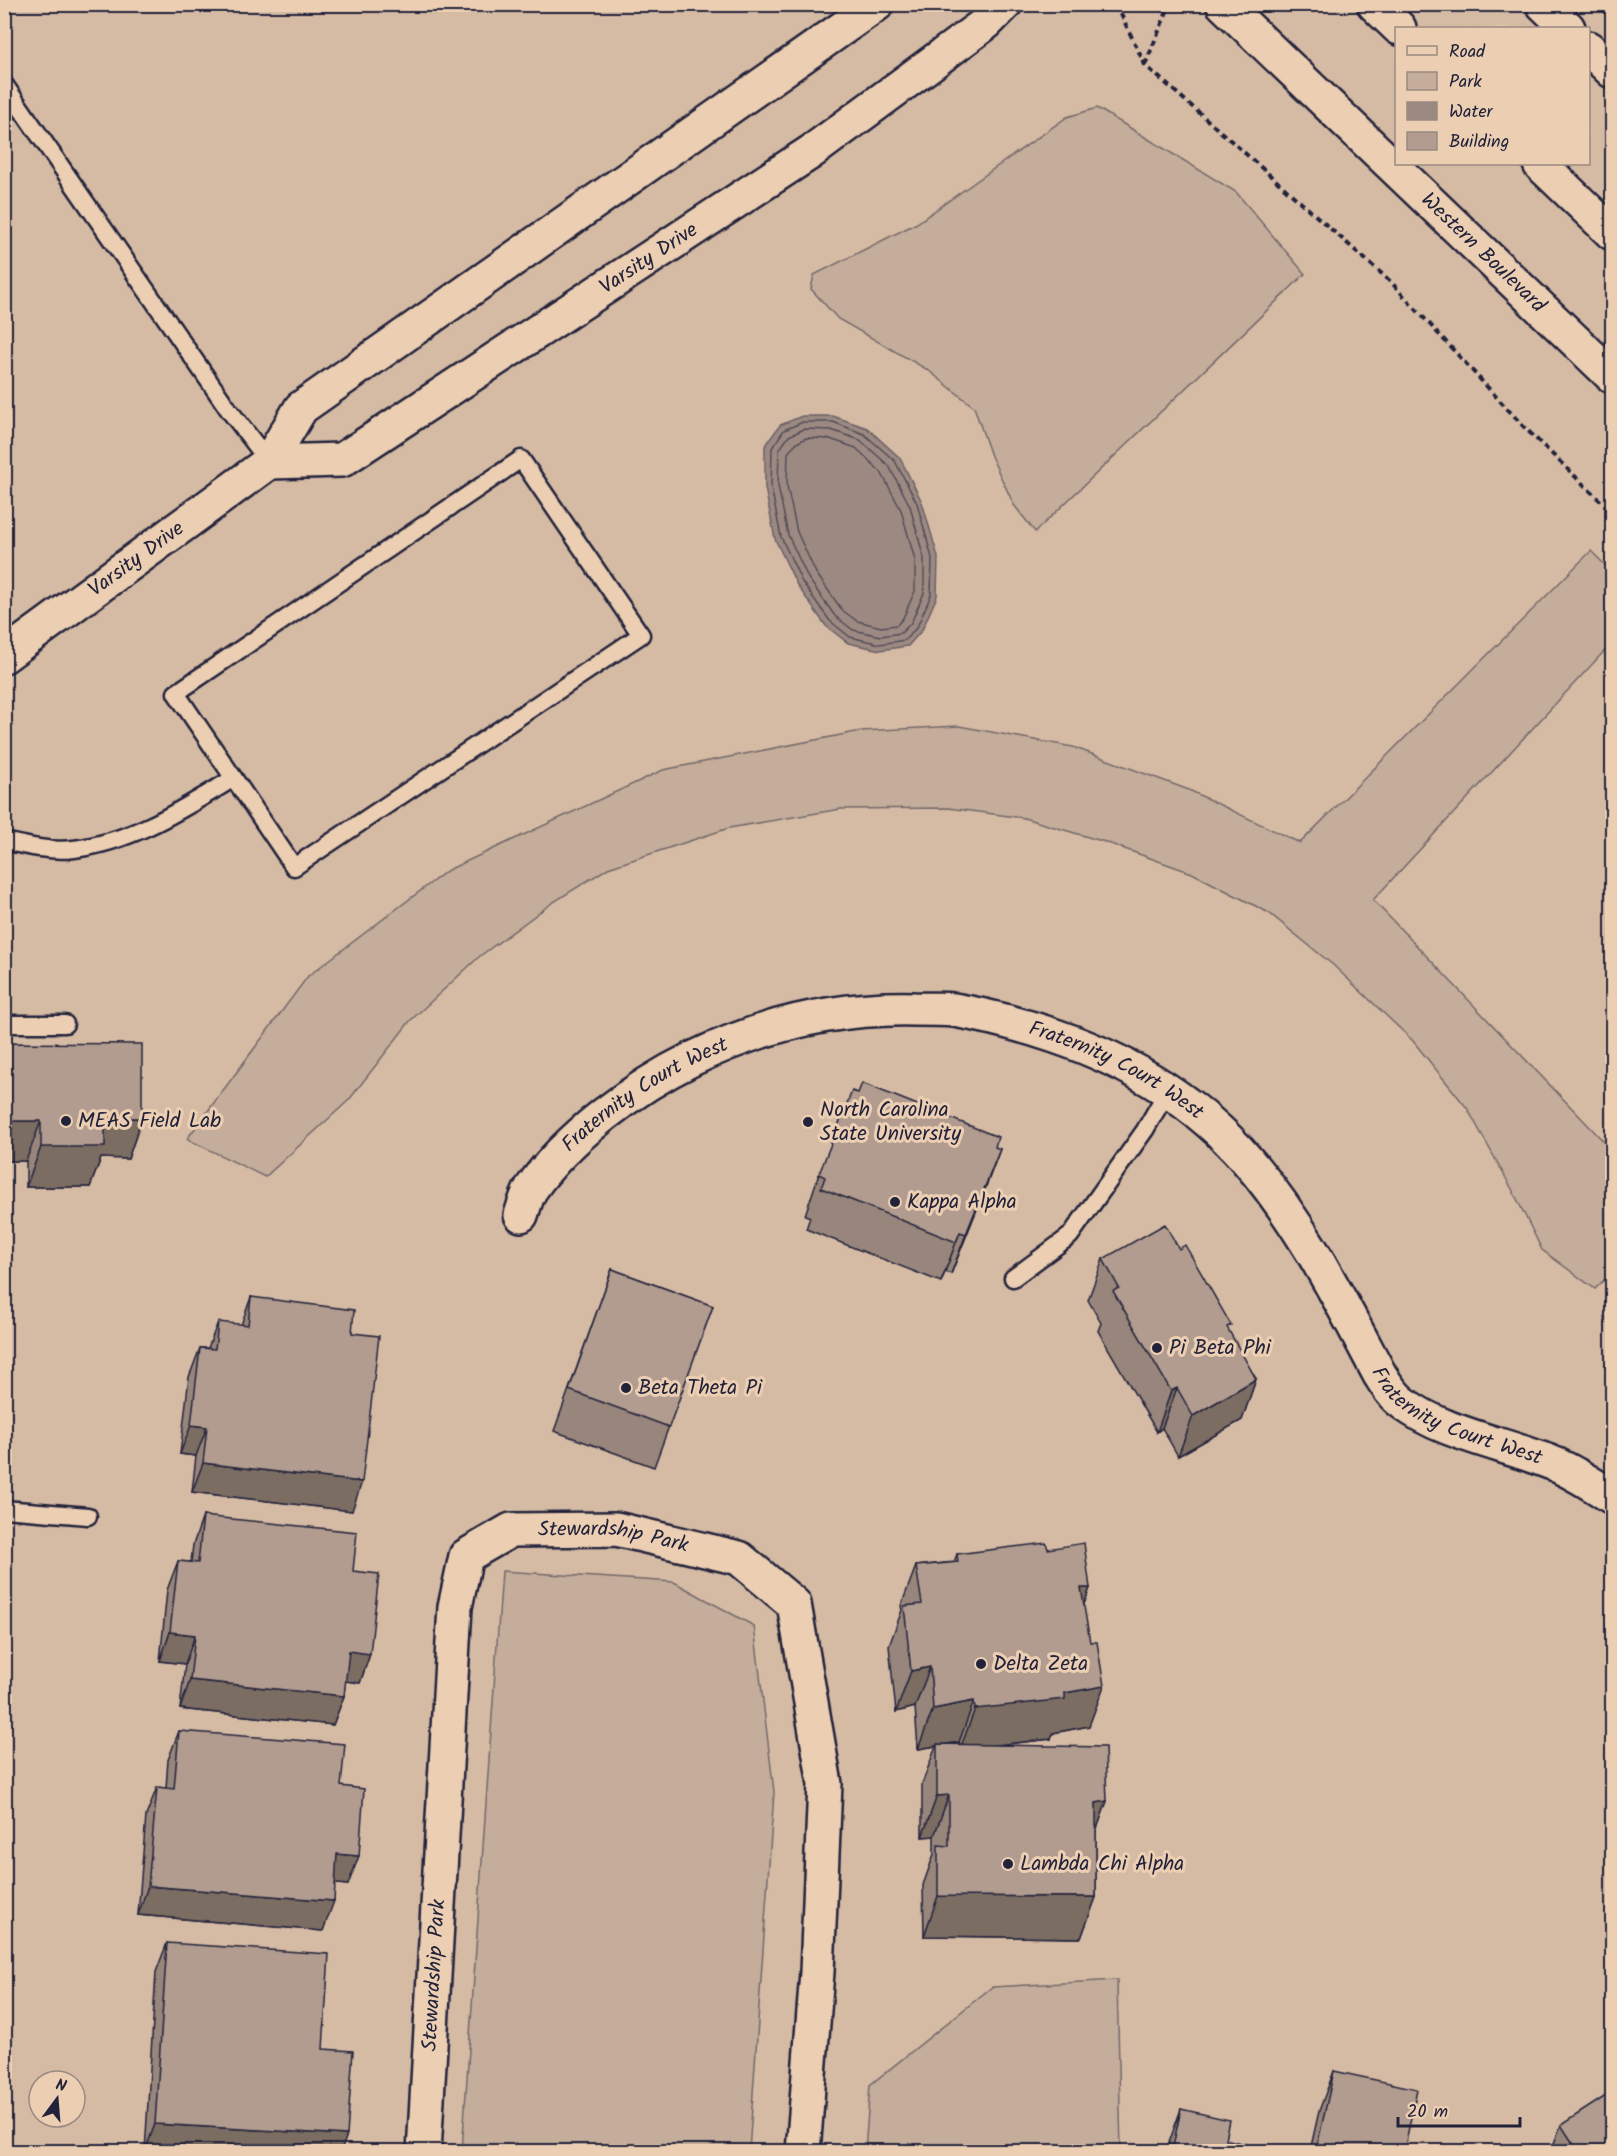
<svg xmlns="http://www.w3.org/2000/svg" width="1617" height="2156" viewBox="0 0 1617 2156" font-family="Kalam,sans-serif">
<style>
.built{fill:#d5bba4;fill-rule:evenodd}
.green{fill:#c4ad9a;stroke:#73686a;stroke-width:1.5}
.water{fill:#9c8a82;stroke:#6b6066;stroke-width:1.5}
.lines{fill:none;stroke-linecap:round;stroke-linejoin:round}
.shore{stroke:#534c57;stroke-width:1.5}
.service-casing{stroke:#22223b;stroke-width:21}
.minor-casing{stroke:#22223b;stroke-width:38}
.tertiary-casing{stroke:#22223b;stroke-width:38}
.primary-casing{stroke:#22223b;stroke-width:38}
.path{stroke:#22223b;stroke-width:4;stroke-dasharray:6 4.5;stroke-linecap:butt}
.service{stroke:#eccfb2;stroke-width:16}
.minor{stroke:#eccfb2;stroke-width:33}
.tertiary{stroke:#eccfb2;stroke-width:33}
.primary{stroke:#eccfb2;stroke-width:33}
.wall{fill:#98867b;stroke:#22223b;stroke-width:1.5;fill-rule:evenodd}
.shaded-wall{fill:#7c6d64;stroke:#22223b;stroke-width:1.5}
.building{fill:#b19c8f;stroke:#22223b;stroke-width:1.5}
.poi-dot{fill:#22223b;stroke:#eccfb2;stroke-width:2}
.labels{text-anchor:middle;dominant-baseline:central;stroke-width:6;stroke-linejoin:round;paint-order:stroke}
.street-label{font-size:21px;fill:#22223b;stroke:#eccfb2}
.poi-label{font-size:21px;fill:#22223b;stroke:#eccfb2;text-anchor:start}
</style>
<rect width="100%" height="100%" fill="#e4c8ad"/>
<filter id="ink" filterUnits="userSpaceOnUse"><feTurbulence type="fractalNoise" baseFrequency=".0167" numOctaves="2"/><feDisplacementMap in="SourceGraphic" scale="12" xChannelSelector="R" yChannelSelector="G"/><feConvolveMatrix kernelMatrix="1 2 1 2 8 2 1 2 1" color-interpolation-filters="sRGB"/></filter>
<g filter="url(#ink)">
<path class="built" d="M5,5H1612V2151H5ZM1396,28H1588V164H1396ZM39,2081H75V2117H39Z"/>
<path class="green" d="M1097,108L1236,192L1305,274L1035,532L1014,505L991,456L974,407L928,370L838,319L811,289L814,275L917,223L1067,117Z
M1591,551L1612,572V643L1373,900L1612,1150V1272L1595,1289L1542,1250L1513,1191L1467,1108L1413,1041L1333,965L1269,913L1192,873L1105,842L1024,818L948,808L841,809L729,828L608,868L552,903L480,956L410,1021L349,1100L265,1177L187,1139L308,976L448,870L663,770L861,731L959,726L1073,747L1189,790L1300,843Z
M502,1571L674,1582L754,1626L774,1792L749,2151H462Z
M1117,1980L1121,2151H865L870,2085L992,1987Z"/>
<path class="water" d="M802,416H833L867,428L900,458L922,502L938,557L937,596L922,630L908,646L880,650L848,643L826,626L797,585L775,539L765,488V446L780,425Z"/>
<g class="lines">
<path class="shore" d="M803,422H833L864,434L895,461L917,503L932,558L931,595L917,627L905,640L880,644L850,637L830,621L802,582L781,537L771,487L772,448L784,430Z
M804,429L831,430L860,440L889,466L910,506L924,559V593L911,623L901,633L881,636L853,630L835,616L808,578L788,535L778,486L779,450L789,436Z
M806,438L830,439L856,448L881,472L901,510L915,560V591L903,618L897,625L881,627L857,621L842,610L816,573L797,532L787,486L788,453L795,444Z"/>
<defs>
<path id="service" d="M4,84L229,410L269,462
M521,459L641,635L294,867L176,693Z
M4,841C26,846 51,852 74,849C133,842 184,808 234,778
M4,1024H65
M1013,1278L1070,1236L1145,1130L1168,1090
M4,1509L88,1516"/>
<g id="minor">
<path d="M1543,4L1568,28"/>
<path d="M1588,48L1612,71"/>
<path id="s1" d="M521,1215C524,1207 526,1197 531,1189C567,1137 635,1087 692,1059C762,1025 837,1007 915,1009C928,1009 941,1009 954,1010C989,1016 1022,1025 1055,1036C1128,1061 1196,1101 1247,1160C1303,1225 1340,1300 1380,1375C1387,1386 1393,1396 1403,1403C1442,1434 1511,1445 1557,1465C1576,1474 1594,1485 1612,1497"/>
<path id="s2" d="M424,2152L455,1607L466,1556L511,1530L616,1529L739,1558L794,1604L825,1784L817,1972L803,2152"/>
</g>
<g id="tertiary">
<path id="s3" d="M269,462L342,460L811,152L986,23L1005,4"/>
<path id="s4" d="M4,656L269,462L301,408L877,4"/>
</g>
<g id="primary">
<path id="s5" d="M1223,4L1612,376"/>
<path d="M1374,4L1399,28"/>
<path d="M1540,164L1612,233"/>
</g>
</defs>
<use href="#service" class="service-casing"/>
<use href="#minor" class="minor-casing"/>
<use href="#tertiary" class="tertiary-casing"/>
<use href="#primary" class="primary-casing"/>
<path class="path" d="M1116,4L1145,65L1391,282L1524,427L1612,512
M1145,65L1170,4"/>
<use href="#service" class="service"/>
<use href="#minor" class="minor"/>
<use href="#tertiary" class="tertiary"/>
<use href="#primary" class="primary"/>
</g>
<path class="wall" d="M4,1043L142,1118L128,1159L101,1158L90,1187H26V1161H4Z
M995,1147L1000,1149L985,1189L951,1274L945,1272L941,1282L806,1229L810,1217L805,1215L819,1174Z
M1103,1259L1228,1331L1256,1379L1242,1420L1178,1456L1162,1428L1157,1432L1098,1331L1101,1323L1088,1300Z
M612,1269L713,1306L654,1467L554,1431Z
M251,1297L352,1333V1511L192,1492L196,1456L180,1454L189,1377L200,1348H208L218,1322L241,1325Z
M203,1516L353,1571L370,1654L360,1683L345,1681L344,1696L333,1725L180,1709L185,1664L160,1661L167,1590L178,1561L191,1562L193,1545Z
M1048,1549L1090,1588L1084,1604L1089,1726L1053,1733L1051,1739L997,1745L1107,1801L1096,1831V1897L1081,1938L924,1936L923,1885L934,1854V1836L922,1837V1784L936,1746L918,1749L915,1707L896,1712L889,1646L902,1610L901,1606L916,1566L954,1562L957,1554ZM959,1742L960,1744H945Z
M179,1731L341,1786L348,1885L335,1884L323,1931L138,1915L146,1816L157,1787L166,1788L168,1760Z
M167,1943L323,2049L341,2151H145L156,1972Z
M1334,2071L1404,2151H1310L1319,2111Z
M1181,2109L1225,2139L1247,2151H1166Z
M1561,2125L1612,2151H1551Z"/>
<path class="shaded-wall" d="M105,1118H142L128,1159L101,1158L90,1187H26L41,1147Z
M4,1121H41L26,1161H4Z
M1000,1149L985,1189L951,1274L966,1234Z
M960,1232L945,1272L941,1282Z
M1256,1379L1242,1420L1178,1456L1193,1416Z
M1177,1388L1162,1428L1157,1432L1171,1391Z
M191,1425L207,1427L196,1456L180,1454Z
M203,1463L362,1482L352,1511L192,1492Z
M1081,1588H1090L1075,1628Z
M170,1632L195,1635L185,1664L160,1661Z
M349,1651L370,1654L360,1683L338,1680Z
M930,1667L915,1707L896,1712L911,1671Z
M190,1680L344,1696L333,1725L180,1709Z
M1104,1686L1089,1726L1053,1733L1051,1739L960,1749L975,1709Z
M974,1701L959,1742L918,1749L933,1709Z
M949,1795L934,1836L922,1837L937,1796Z
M1107,1801L1092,1842L1096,1803Z
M337,1854L359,1856L348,1885L327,1883Z
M148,1886L334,1901L323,1931L138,1915Z
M938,1896L1096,1897L1081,1938L924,1936Z
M155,2124L347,2135L341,2151H145Z"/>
<path class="building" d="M4,1043L142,1044V1118H105V1147H41V1121H4Z
M862,1083L998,1137L995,1147L1000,1149L966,1234L960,1232L956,1242L821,1188L825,1177L819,1174L852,1091L858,1093Z
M1165,1224L1179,1249L1185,1245L1231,1325L1227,1327L1256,1379L1193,1416L1177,1388L1171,1391L1113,1291L1119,1288L1103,1259Z
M612,1269L713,1306L669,1427L569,1390Z
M251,1297L354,1310L352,1333L379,1336L362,1482L203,1463L207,1427L191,1425L200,1348L215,1349L218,1322L248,1325Z
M203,1516L357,1532L353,1571L379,1574L370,1654L349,1651L344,1696L190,1680L195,1635L170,1632L178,1561L198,1563Z
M1046,1543L1048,1549L1084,1543L1090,1588H1081L1090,1642H1097L1104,1686L1065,1693V1699L975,1709L974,1701L933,1709L930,1667L911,1671L904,1606L922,1604L916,1566L958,1562L957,1554Z
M179,1731L345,1744L341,1786L364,1789L359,1856L337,1854L334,1901L148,1886L157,1787L174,1789Z
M937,1744L1105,1747L1107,1801L1096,1803V1897L938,1896V1845L949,1846V1795L937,1796Z
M167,1943L329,1954L323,2049L353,2051L347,2135L155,2124Z
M1334,2071L1417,2089L1404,2151H1316Z
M1612,2092V2151H1578L1561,2125Z
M1181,2109L1229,2120L1225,2139L1249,2145L1247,2151H1172Z"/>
</g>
<g class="poi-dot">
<circle cx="66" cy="1121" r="6"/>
<circle cx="808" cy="1122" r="6"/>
<circle cx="895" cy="1202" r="6"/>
<circle cx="1157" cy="1348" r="6"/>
<circle cx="626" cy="1388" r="6"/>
<circle cx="981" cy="1664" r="6"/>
<circle cx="1008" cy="1864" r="6"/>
</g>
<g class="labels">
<g class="street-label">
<text stroke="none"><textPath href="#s5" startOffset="360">Western Boulevard</textPath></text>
<text stroke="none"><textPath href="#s3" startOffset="440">Varsity Drive</textPath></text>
<text stroke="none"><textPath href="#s4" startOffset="164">Varsity Drive</textPath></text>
<text stroke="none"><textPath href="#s1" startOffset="681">Fraternity Court West</textPath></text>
<text stroke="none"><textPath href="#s1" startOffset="178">Fraternity Court West</textPath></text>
<text stroke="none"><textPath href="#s1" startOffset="1185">Fraternity Court West</textPath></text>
<text stroke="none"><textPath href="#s2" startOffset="753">Stewardship Park</textPath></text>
<text stroke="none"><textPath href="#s2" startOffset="177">Stewardship Park</textPath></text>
</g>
<g class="poi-label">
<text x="820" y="1110">North Carolina<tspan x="820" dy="24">State University</tspan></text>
<text x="78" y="1121">MEAS Field Lab</text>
<text x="907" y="1202">Kappa Alpha</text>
<text x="1169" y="1348">Pi Beta Phi</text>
<text x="638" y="1388">Beta Theta Pi</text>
<text x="993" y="1664">Delta Zeta</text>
<text x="1020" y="1864">Lambda Chi Alpha</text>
</g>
</g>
<rect width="1617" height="2156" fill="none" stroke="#eccfb2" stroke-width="24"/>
<rect x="12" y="12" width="1593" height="2132" fill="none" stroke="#22223b" stroke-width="2" filter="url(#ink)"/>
<rect x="1395" y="27" width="195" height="138" fill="#eccfb2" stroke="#9b8a82" stroke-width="1.5"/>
<rect x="1407" y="46" width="30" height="9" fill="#eccfb2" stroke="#9b8a82" stroke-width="1.5"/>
<text x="1449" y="57" font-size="18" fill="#22223b">Road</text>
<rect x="1407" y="72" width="30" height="18" fill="#c4ad9a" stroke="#9b8a82" stroke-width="1.5"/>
<text x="1449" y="87" font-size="18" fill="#22223b">Park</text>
<rect x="1407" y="102" width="30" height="18" fill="#9c8a82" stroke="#9b8a82" stroke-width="1.5"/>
<text x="1449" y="117" font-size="18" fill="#22223b">Water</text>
<rect x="1407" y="132" width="30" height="18" fill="#b19c8f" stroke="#9b8a82" stroke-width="1.5"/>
<text x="1449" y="147" font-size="18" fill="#22223b">Building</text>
<g transform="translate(57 2099) rotate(16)"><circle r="28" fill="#eccfb2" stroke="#9b8a82" stroke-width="1.5"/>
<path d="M0-4.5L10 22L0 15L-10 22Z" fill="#22223b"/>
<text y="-9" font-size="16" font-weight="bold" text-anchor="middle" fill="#22223b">N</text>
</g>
<path d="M1398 2117v9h122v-9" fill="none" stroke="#22223b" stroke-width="3"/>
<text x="1407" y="2117" font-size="18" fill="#22223b" stroke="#eccfb2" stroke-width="4.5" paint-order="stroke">20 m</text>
</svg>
